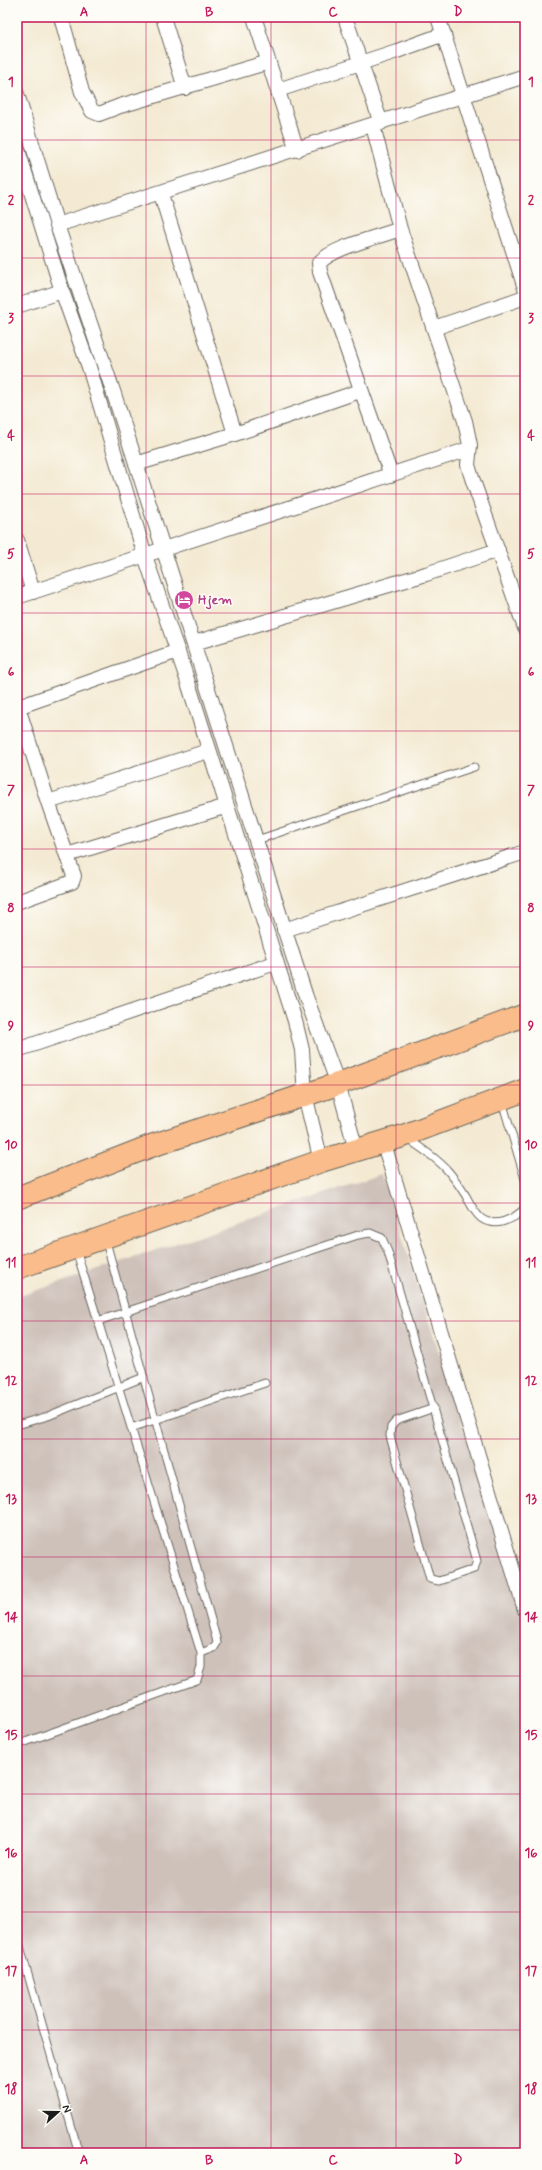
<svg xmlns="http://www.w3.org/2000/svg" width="542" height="2170" viewBox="0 0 542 2170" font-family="Mynerve,sans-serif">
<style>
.industrial{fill:#cec1ba}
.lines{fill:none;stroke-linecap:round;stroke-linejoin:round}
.service-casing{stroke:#68645c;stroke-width:9}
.minor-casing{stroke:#68645c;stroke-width:16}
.primary-casing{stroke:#68645c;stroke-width:24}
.service{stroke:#fff;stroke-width:7}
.minor{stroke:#fff;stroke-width:14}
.primary{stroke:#f9bc8a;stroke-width:22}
.grid{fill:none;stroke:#c2185b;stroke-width:1;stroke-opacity:0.55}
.labels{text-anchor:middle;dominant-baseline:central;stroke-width:3;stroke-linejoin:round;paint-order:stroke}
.hotel-label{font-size:13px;font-weight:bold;fill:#b23c85;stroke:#fdfcf7;text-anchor:start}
.neatline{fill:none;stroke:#c2185b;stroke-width:1.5}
.grid-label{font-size:13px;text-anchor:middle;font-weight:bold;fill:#c2185b}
</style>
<rect width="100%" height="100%" fill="#fdfcf7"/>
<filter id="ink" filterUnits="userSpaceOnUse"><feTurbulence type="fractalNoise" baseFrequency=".025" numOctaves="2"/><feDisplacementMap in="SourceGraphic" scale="8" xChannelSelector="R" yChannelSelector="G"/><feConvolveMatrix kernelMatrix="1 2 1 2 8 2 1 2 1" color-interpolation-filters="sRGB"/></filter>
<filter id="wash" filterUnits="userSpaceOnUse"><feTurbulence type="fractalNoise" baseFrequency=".012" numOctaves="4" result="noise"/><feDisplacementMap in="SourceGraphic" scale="16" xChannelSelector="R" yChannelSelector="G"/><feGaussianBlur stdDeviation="0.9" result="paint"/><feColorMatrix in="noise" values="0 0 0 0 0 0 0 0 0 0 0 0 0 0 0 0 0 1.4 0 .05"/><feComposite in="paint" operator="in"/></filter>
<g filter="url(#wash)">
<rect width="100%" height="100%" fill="#f4ead3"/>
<path class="industrial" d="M382,1174L510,1574L525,1625V2153H17V1297Z"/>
</g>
<g filter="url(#ink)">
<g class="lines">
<defs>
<path id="service" d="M257,840L474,767
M502,1101L525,1179
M408,1139C422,1149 437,1158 448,1171C455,1179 461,1188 466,1196C475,1212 480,1226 502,1222C511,1219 518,1216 525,1208
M105,1238L216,1638L217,1643L214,1648L201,1653
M98,1321L358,1235L370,1233L382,1238L388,1252L477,1561L474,1569L439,1581L430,1579L390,1436L391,1427L396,1421L434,1408
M17,1425L48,1416L144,1377
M131,1428L265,1383
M17,1745L197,1680L201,1667V1653L76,1250
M17,1936L78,2150"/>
<path id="minor" d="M61,17L82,92L92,111L99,114L120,106L269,62
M163,17L185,88
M254,17L297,150
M345,17L381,123
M438,17L525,288
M278,90L397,51L444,34
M17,94L57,225L114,394L306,997L338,1084L356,1150
M373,126L400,229L465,421L470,445L468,465L472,478L525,628
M17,147L62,291L89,367L145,556L185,673L295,1021L302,1050L305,1095L321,1161
M161,194L235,434
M57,225L525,76
M17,306L62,291
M434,328L525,297
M136,464L235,434L360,391
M391,475L320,272L319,263C333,247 379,237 400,229
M17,540L33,592
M17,597L469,449
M194,643L426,574L498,550
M17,704L48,802L74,876L72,882L17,902
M18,707L178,651
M48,802L208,751
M67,855L227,806
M284,930L525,852
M17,1050L275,963
M383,1141L525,1610"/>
<path id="primary" d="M17,1198L151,1146L338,1084L525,1015
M17,1268L321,1161L403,1136L525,1090"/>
</defs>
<use href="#service" class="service-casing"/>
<use href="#minor" class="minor-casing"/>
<use href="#primary" class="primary-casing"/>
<use href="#service" class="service"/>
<use href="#minor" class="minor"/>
<use href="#primary" class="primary"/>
</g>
</g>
<path class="grid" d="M146,17V2153M271,17V2153M396,17V2153M17,140H525M17,258H525M17,376H525M17,494H525M17,613H525M17,731H525M17,849H525M17,967H525M17,1085H525M17,1203H525M17,1321H525M17,1439H525M17,1557H525M17,1676H525M17,1794H525M17,1912H525M17,2030H525"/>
<defs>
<symbol id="hotel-disc" viewBox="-11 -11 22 22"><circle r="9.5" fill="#d1479c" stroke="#fdfcf7"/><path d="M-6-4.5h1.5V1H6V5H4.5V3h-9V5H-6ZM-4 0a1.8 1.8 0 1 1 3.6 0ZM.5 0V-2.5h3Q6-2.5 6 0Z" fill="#fff"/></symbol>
</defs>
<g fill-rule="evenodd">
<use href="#hotel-disc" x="173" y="589" width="22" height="22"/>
</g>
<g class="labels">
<g class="hotel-label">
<text x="198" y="600">Hjem</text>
</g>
</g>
<rect width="542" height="2170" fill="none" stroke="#fdfcf7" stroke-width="44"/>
<g transform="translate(58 2112) rotate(69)" stroke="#fdfcf7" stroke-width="3" paint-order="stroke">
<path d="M0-3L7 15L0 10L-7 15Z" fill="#1c1c1c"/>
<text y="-6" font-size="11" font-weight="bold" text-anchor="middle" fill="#1c1c1c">N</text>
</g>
<rect x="22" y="22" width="498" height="2126" class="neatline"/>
<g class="grid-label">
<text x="84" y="16">A</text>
<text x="209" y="16">B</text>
<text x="333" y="16">C</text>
<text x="458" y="16">D</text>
<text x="11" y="86">1</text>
<text x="531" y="86">1</text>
<text x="11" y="204">2</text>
<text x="531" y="204">2</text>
<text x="11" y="322">3</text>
<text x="531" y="322">3</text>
<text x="11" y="440">4</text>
<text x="531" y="440">4</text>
<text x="11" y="558">5</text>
<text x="531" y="558">5</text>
<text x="11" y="676">6</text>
<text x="531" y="676">6</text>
<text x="11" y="794">7</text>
<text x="531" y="794">7</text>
<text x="11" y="912">8</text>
<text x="531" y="912">8</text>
<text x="11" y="1030">9</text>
<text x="531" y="1030">9</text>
<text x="11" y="1149">10</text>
<text x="531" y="1149">10</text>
<text x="11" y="1267">11</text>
<text x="531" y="1267">11</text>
<text x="11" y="1385">12</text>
<text x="531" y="1385">12</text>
<text x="11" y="1503">13</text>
<text x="531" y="1503">13</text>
<text x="11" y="1621">14</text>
<text x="531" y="1621">14</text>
<text x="11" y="1739">15</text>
<text x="531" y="1739">15</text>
<text x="11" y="1857">16</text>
<text x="531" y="1857">16</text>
<text x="11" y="1975">17</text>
<text x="531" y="1975">17</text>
<text x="11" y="2093">18</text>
<text x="531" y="2093">18</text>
<text x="84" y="2164">A</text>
<text x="209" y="2164">B</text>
<text x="333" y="2164">C</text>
<text x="458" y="2164">D</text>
</g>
</svg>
